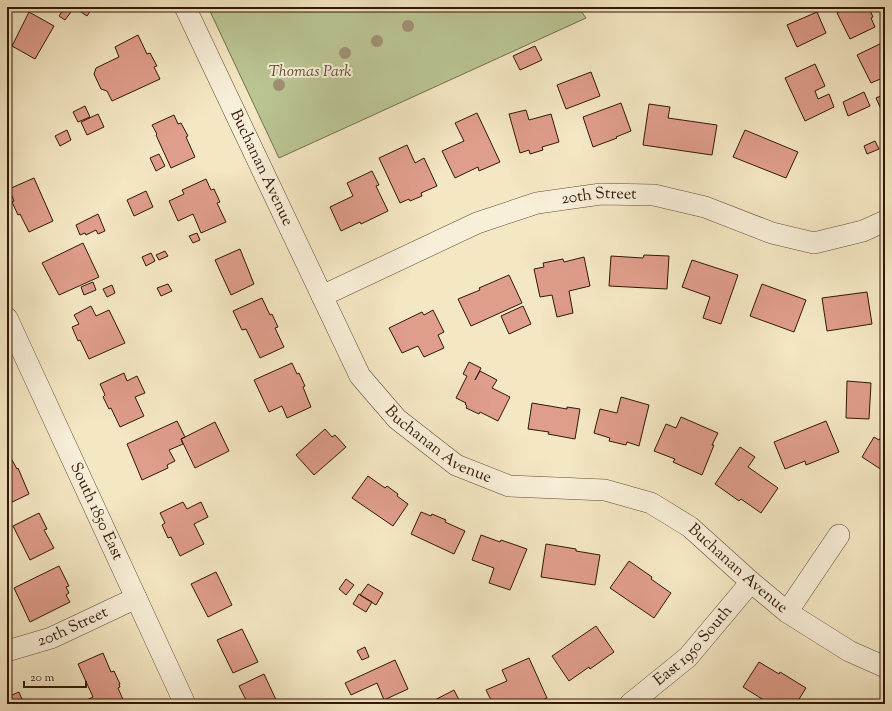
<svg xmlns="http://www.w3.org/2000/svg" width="892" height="711" viewBox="0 0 892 711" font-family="'Sorts Mill Goudy',serif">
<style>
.green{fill:#bbc594;stroke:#766e4e}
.building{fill:#df9d8b;stroke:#321708}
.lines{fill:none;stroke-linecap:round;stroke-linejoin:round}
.street-casing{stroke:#624b37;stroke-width:22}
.street{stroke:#f8efd8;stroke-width:21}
.tree{fill:#a09173}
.labels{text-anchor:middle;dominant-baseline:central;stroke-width:4;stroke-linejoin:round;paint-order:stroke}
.park-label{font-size:16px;font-style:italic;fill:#5b4b32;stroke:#f8efd8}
.street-label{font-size:16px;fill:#321708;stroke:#f8efd8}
</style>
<rect width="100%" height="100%" fill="#f4e7c3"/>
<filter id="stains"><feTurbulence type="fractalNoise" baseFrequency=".005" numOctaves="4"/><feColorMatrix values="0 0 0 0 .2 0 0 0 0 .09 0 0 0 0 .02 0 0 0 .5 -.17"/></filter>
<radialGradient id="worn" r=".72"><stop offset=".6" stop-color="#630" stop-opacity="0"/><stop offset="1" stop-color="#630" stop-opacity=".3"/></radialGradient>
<path class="green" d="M208,7H578L586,18L279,158Z"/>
<path class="building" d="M65,7L71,12L65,20L59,16Z
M80,7H93L87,16L78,10Z
M849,7H866L867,9L869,8L873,17L871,18L875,27L850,39L837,13Z
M29,12L54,26L35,59L12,46Z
M817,12L826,33L797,47L787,25Z
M138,35L147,54L150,53L157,66L154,67L160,79L112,101L107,91L101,89L94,74L96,68L119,57L115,47Z
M882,43L885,49V77L871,83L857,55Z
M535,46L542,60L520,70L513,56Z
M815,64L825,86L815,91L818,99L829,94L834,107L805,121L785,78Z
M591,72L600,96L566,109L557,85Z
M864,92L870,106L848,116L843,102Z
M885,94V118L876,98Z
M621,103L631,131L616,137L617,138L593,147L583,117Z
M649,104L670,107L668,118L717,125L712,155L643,145Z
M85,106L90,117L78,122L73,112Z
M526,110L529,120L551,114L559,142L542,147L543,150L530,154L529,150L520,153L509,114Z
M477,113L500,162L479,171L478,167L455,178L442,151L464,141L455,123Z
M98,114L104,127L87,135L81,122Z
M174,115L178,124L181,123L188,136L186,137L195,157L171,168L156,135L157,134L152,125Z
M67,130L71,140L60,146L55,136Z
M745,130L798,152L786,178L733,157Z
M875,141L879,149L867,154L864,146Z
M407,145L415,163L424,158L437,186L421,193L422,196L410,201L409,199L400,203L379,158Z
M159,154L165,166L156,171L150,158Z
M372,171L379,185L376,186L388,211L361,224L360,222L341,231L330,207L353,196L347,183Z
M34,178L53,221L29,232L20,214L18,215L12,202L14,201L9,189Z
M206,179L211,190L214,189L220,202L217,203L226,222L201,233L193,214L178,221L169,201L184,194L182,190Z
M146,191L153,207L134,216L127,200Z
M98,214L105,231L98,234L96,230L86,235L85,233L80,235L76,225Z
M197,233L200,240L193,243L189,236Z
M83,243L99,277L59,295L42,263Z
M240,249L254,284L231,295L215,260Z
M165,251L168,256L159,260L156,255Z
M151,253L155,261L146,266L142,257Z
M644,255L669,256L667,289L609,286L611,256L643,258Z
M584,257L590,286L569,291L573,313L557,317L552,295L540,297L534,269L544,267L543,263L563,259L564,262Z
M692,260L738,275L721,324L703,318L710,297L682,287Z
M509,275L522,303L471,326L458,299L480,290L479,288Z
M93,282L96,290L84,295L81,287Z
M168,284L172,291L161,296L157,288Z
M762,284L806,300L794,332L750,316Z
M112,285L115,293L107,297L103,289Z
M867,292L872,324L827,331L822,298Z
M262,298L270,315L272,314L278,327L275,328L284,347L260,358L246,329L242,330L233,311Z
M91,306L96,316L109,310L125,343L89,359L80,340L78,341L72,327L79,324L74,315Z
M523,306L531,324L509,334L501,316Z
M433,310L444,332L438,335L444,348L424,357L418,346L402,353L389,328L422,312L424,315Z
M469,362L481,368L475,380L480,371L497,380L492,388L510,397L498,421L480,412L479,414L466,408L467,406L465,404L466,403L456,398L467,376L463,374Z
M292,363L297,374L299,373L305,386L303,387L311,407L287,418L282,406L269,412L254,380Z
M124,373L127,381L137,376L145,393L135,397L144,416L120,427L111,408L109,409L103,397L105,395L100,384Z
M847,381L871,383L869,419L846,418Z
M621,397L649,405L639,446L627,442L626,445L609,441L610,438L594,433L600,409L617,413Z
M532,403L567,409V407L580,409L575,439L548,434L549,432L528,429Z
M681,417L718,433L712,445H714L702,475L673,462L675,459L654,451L666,424L676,428Z
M177,421L185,437L181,439L183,444L169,450L175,461L167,465L168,468L142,480L127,444Z
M826,421L839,452L806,465L805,461L785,469L774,442Z
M215,422L229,451L195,468L181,439Z
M325,429L332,437L335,435L346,447L314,475L296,455Z
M885,431V467L882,470L862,457L874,437L879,440Z
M740,447L755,457L748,467L778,488L761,513L741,499L739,501L715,484Z
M7,451L17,469L18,468L29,494L8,504Z
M368,476L385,488L387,486L398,494L397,496L408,504L393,526L352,498Z
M183,502L187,509L201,502L208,517L194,524L204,544L180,556L171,537L168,538L162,525L165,523L160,513Z
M421,512L431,516L432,514L446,520L445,522L465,531L454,554L411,534Z
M39,513L47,529L44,530L54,548L30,560L13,526Z
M481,535L500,542L501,540L527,549L510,590L489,583L494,568L472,560Z
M546,544L576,549V551L600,555L595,585L541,577Z
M629,561L652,577L651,579L671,593L654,618L610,588Z
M59,566L69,586L66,587L69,593L66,595L70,602L30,622L14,588Z
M216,572L232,605L208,617L191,584Z
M346,579L354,585L346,595L339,589Z
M368,584L383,593L376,605L360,595Z
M359,594L372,602L366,612L353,604Z
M596,626L614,652L590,669L589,667L569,681L552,656Z
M242,629L258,662L233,673L217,640Z
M365,647L369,657L362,660L357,651Z
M103,653L111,672L114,671L120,684H119L120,687L118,688L124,702L119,704H78L93,697L78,664Z
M529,658L547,698L534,704H493L486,690L507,681L502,670Z
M395,660L408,689L384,700L377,683L351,695L345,683Z
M759,662L779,674L780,672L806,688L796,704H770L743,687Z
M264,674L278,704H248L239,686Z
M454,690L461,704H427Z
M19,692L24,704H7V697Z"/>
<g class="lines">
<defs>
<g id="street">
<path id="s1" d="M185,7L360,376L397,419L456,465L509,486L605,490L651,503L690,527L751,582L787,612L849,651L885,667"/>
<path id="s2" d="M322,296L477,223L537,203L601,194L654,195L705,207L772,233L814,243L863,231L885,221"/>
<path id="s3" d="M7,318L185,704"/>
<path d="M787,612L839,535"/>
<path id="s4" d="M7,651L51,638L136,598"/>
<path id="s5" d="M630,704L688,657L751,582"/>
</g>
</defs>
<use href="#street" class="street-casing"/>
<use href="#street" class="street"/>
</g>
<g class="tree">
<circle cx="408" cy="26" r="6"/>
<circle cx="377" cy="41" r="6"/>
<circle cx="345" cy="53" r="6"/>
<circle cx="279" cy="85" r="6"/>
</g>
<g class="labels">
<g class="park-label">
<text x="310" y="72">Thomas Park</text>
</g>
<g class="street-label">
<text stroke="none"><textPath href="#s1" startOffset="178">Buchanan Avenue</textPath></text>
<text stroke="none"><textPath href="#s2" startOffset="297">20th Street</textPath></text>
<text stroke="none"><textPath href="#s1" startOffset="514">Buchanan Avenue</textPath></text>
<text stroke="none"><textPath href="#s3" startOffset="213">South 1850 East</textPath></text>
<text stroke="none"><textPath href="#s1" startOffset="850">Buchanan Avenue</textPath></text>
<text stroke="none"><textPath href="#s4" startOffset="70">20th Street</textPath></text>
<text stroke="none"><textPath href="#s5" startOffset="86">East 1950 South</textPath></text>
</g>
</g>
<rect width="892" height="711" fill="none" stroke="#f4e7c3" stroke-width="24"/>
<rect x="8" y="8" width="876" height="695" fill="none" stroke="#321708" stroke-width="2"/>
<rect x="12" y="12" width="868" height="687" fill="none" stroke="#321708"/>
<path d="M24 681v6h62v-6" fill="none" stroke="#321708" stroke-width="2"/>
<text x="30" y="681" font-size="12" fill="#321708" stroke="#f8efd8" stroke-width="3" paint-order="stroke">20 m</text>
<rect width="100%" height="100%" filter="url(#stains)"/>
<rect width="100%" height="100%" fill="url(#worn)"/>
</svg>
